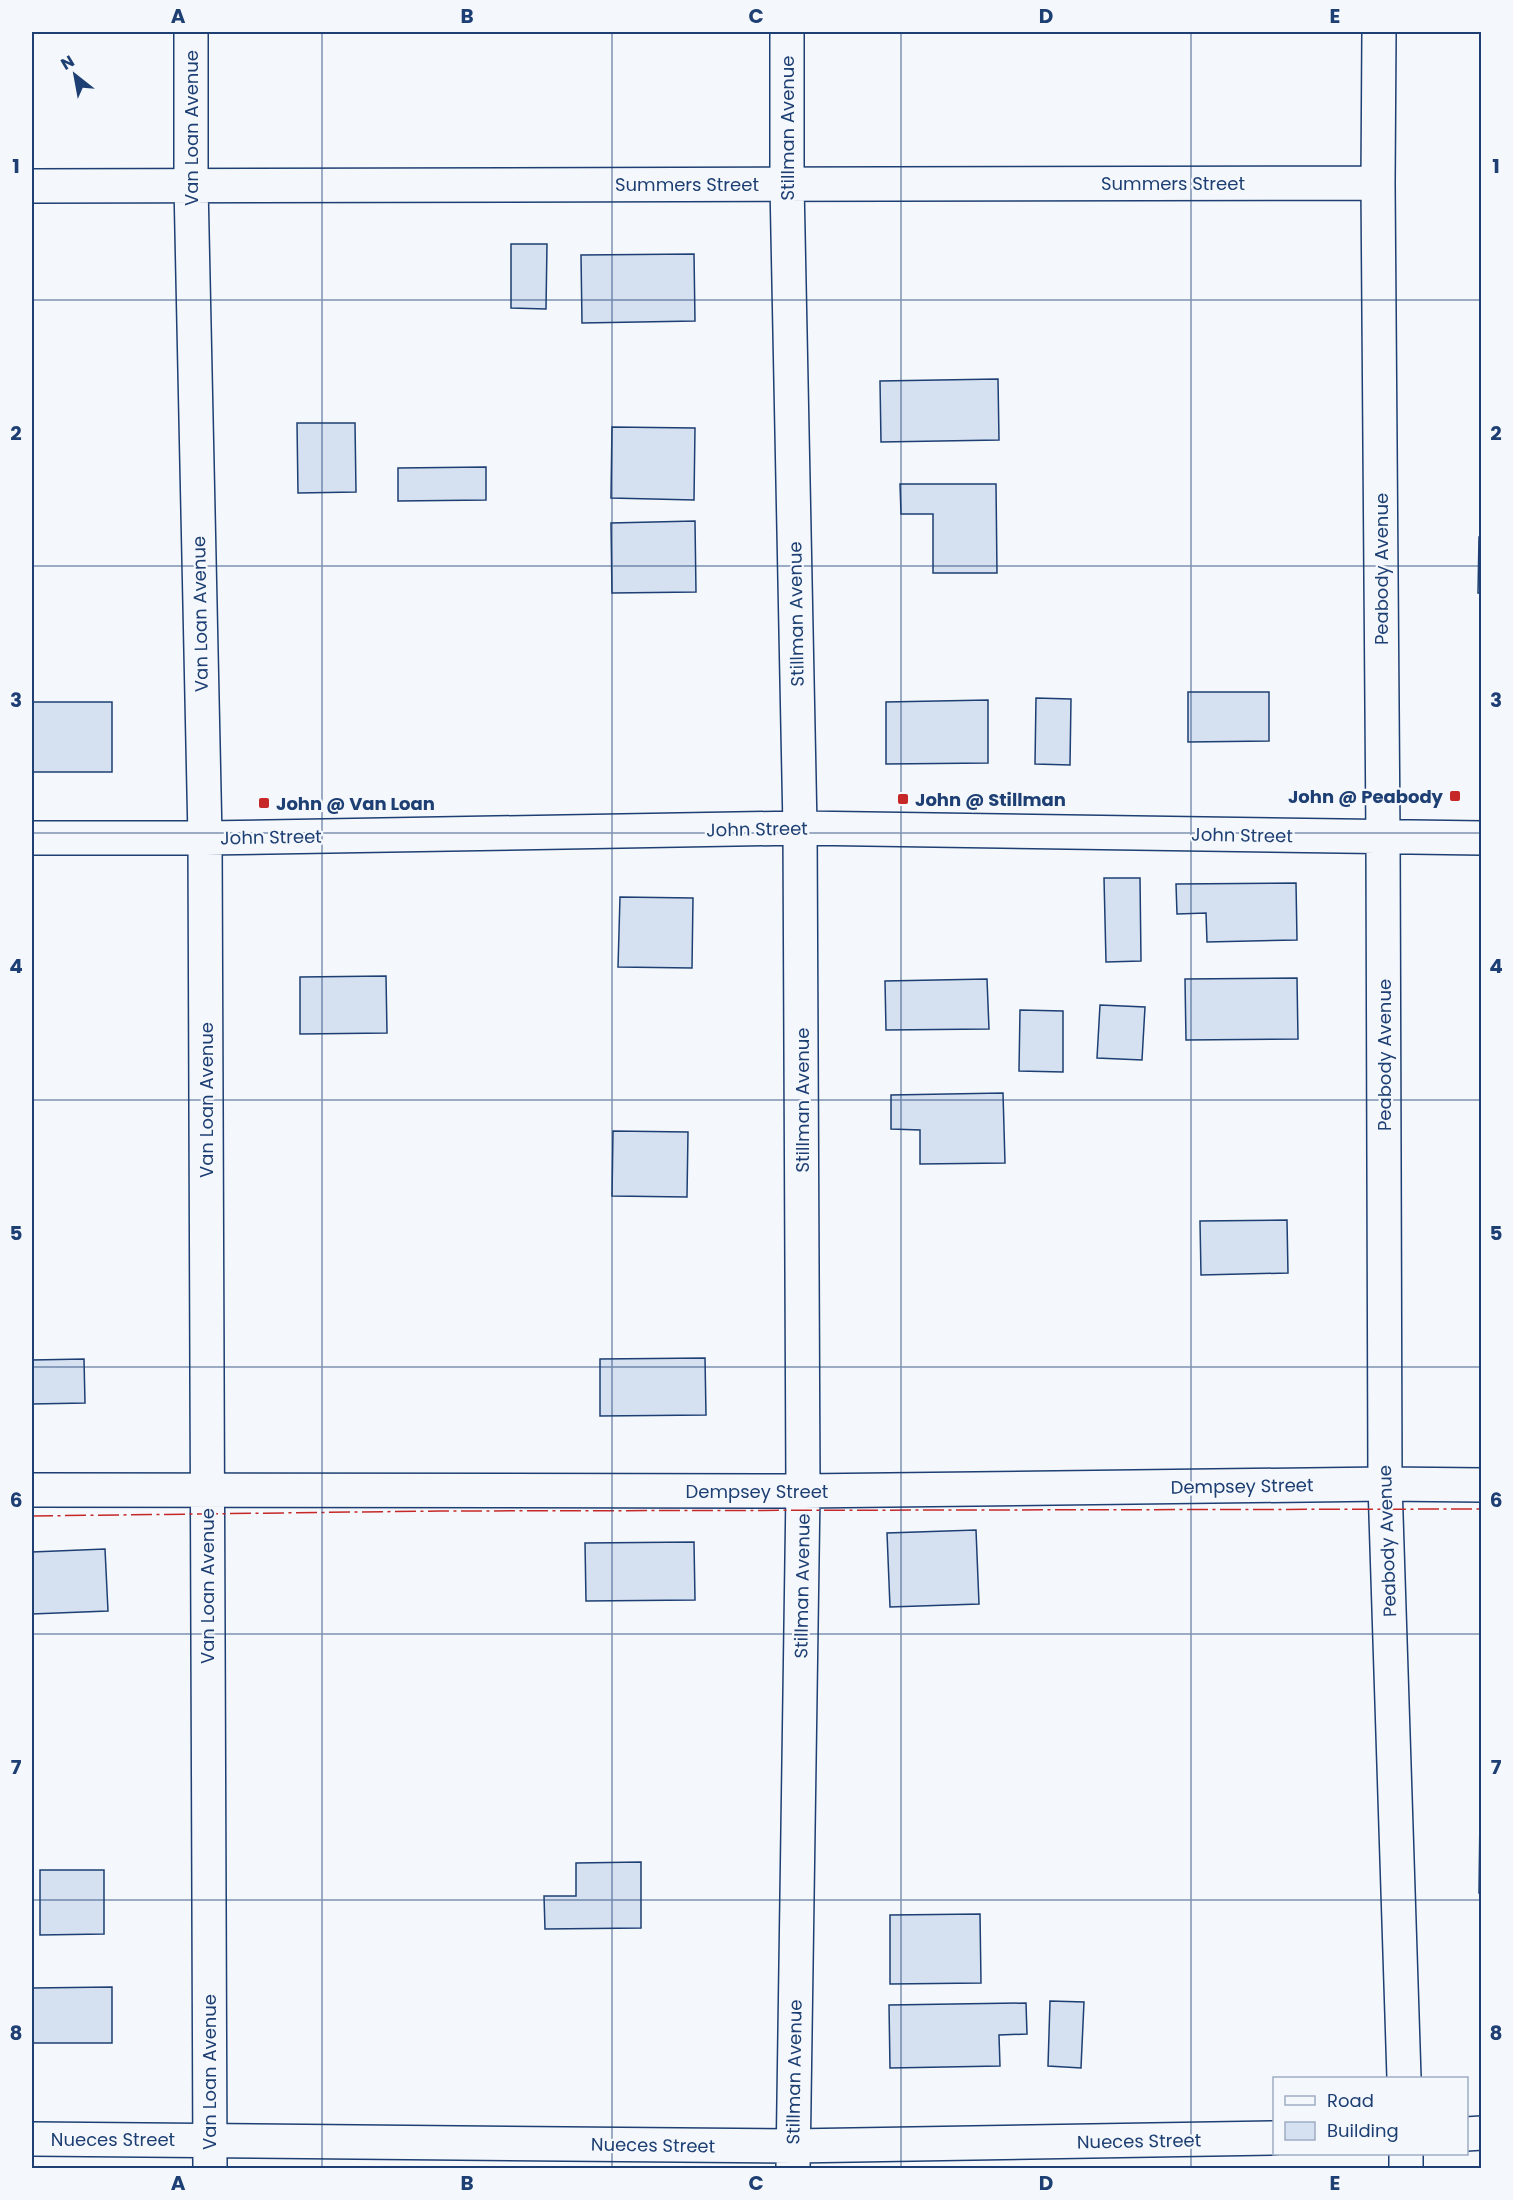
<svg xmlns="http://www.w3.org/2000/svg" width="1513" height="2200" viewBox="0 0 1513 2200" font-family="Poppins,sans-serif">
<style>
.building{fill:#d5e0f0;stroke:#1d3f73;stroke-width:1.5}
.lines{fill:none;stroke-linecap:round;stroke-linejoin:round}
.minor-casing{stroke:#1d3f73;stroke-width:36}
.minor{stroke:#f4f7fb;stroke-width:33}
.power{stroke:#c62828;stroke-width:1.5;stroke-dasharray:21 4.5 3 4.5;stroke-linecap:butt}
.grid{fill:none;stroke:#1d3f73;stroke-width:1.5;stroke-opacity:0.55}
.poi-dot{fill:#c62828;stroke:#f4f7fb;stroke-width:2}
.labels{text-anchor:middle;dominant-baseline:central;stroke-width:4.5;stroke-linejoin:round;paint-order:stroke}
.street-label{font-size:18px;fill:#1d3f73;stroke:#f4f7fb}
.poi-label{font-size:18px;font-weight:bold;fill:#1d3f73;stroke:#f4f7fb;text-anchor:start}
.neatline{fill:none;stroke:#1d3f73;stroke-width:2}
.grid-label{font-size:20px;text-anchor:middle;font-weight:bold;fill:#1d3f73}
</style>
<rect width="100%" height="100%" fill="#f4f7fb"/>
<path class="building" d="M511,244H547L546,309L511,308Z
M694,254L695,321L582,323L581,255Z
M998,379L999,440L881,442L880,381Z
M297,423H355L356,492L298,493Z
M612,427L695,428L694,500L611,498Z
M486,467V500L398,501V468Z
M900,484H996L997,573H933V514H901Z
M695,521L696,592L612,593L611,523Z
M1479,537H1482V593H1478Z
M1188,692H1269V741L1188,742Z
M1036,698L1071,699L1070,765L1035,764Z
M988,700V763L886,764V702Z
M32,702H112V772H32Z
M1104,878H1140L1141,961L1106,962Z
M1296,883L1297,940L1207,942L1206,913L1177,914L1176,884Z
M620,897L693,898L692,968L618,967Z
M386,976L387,1033L300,1034V977Z
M1297,978L1298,1039L1186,1040L1185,979Z
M987,979L989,1029L886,1030L885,981Z
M1100,1005L1145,1007L1142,1060L1097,1058Z
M1020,1010L1063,1011V1072L1019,1071Z
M1003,1093L1005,1163L920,1164V1130L891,1129V1095Z
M613,1131L688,1132L687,1197L612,1196Z
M1287,1220L1288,1273L1201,1275L1200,1221Z
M705,1358L706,1415L600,1416V1359Z
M84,1359L85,1403L32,1404V1360Z
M976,1530L979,1604L890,1607L887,1533Z
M694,1542L695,1600L586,1601L585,1543Z
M105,1549L108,1611L32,1614V1552Z
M1480,1813H1482V1893H1479Z
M641,1862V1928L545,1929L544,1896H576V1863Z
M40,1870H104V1934L40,1935Z
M980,1914L981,1983L890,1984V1915Z
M112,1987V2043H32V1988Z
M1050,2001L1084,2002L1081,2068L1048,2066Z
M1026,2003L1027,2034L999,2035L1000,2066L890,2068L889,2005Z"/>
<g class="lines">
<defs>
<path id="minor" d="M191,32V185L205,838L210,2168
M787,32V184L800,828L803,1491L793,2168
M1379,32L1378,183L1383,837L1385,1484L1404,2078
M32,186L1378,183
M32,838H205L800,828L1482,838
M32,1490L803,1491L1385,1484L1482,1485
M1466,2134L1482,2133
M32,2139L793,2146L1274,2138
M1406,2168V2154"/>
</defs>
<use href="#minor" class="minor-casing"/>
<use href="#minor" class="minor"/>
<path class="power" d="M32,1516L440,1511L1482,1509"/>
</g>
<path class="grid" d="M322,32V2168M612,32V2168M901,32V2168M1191,32V2168M32,300H1482M32,566H1482M32,833H1482M32,1100H1482M32,1367H1482M32,1634H1482M32,1900H1482"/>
<g class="poi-dot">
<rect x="1449" y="790" width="12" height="12" rx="3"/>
<rect x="897" y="793" width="12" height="12" rx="3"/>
<rect x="258" y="797" width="12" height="12" rx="3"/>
</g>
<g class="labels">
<g class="street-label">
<text transform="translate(191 128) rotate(-90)">Van Loan Avenue</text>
<text transform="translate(787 128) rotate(-90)">Stillman Avenue</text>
<text x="1173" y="183">Summers Street</text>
<text x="687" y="184">Summers Street</text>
<text transform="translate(1381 569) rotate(-90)">Peabody Avenue</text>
<text transform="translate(200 614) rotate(-91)">Van Loan Avenue</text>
<text transform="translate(796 614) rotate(-91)">Stillman Avenue</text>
<text transform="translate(757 829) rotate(-1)">John Street</text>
<text transform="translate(1242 835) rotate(1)">John Street</text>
<text transform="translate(271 837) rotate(-1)">John Street</text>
<text transform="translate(1384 1055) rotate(-90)">Peabody Avenue</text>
<text transform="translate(206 1100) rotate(-90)">Van Loan Avenue</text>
<text transform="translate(802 1100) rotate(-90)">Stillman Avenue</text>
<text transform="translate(1242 1486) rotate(-1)">Dempsey Street</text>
<text x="757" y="1491">Dempsey Street</text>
<text transform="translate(1387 1541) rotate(-92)">Peabody Avenue</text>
<text transform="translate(207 1586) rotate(-90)">Van Loan Avenue</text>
<text transform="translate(802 1586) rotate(-89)">Stillman Avenue</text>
<text transform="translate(209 2072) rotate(-90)">Van Loan Avenue</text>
<text transform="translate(794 2072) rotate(-89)">Stillman Avenue</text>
<text x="113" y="2139">Nueces Street</text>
<text transform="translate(1139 2141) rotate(-1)">Nueces Street</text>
<text transform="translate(653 2145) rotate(1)">Nueces Street</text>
</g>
<g class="poi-label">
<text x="1443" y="796" text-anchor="end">John @ Peabody</text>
<text x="915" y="799">John @ Stillman</text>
<text x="276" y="803">John @ Van Loan</text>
</g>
</g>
<rect width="1513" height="2200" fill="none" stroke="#f4f7fb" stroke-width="66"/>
<rect x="1273" y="2077" width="195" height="78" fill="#f4f7fb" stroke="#9eadc5" stroke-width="1.5"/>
<rect x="1285" y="2096" width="30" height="9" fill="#f4f7fb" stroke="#9eadc5" stroke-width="1.5"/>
<text x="1327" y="2107" font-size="18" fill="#1d3f73">Road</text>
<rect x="1285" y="2122" width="30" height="18" fill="#d5e0f0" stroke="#9eadc5" stroke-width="1.5"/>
<text x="1327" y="2137" font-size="18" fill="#1d3f73">Building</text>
<g transform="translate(75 75) rotate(329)" stroke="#f4f7fb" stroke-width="4.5" paint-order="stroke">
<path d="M0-4.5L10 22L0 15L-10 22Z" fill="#1d3f73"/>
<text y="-9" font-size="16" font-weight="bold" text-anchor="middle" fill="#1d3f73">N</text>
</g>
<rect x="33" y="33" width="1447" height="2134" class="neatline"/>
<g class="grid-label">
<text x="178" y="23">A</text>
<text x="467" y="23">B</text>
<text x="756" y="23">C</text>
<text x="1046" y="23">D</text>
<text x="1335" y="23">E</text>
<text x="16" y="173">1</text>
<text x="1496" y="173">1</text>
<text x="16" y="440">2</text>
<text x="1496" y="440">2</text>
<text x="16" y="707">3</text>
<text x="1496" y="707">3</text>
<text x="16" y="973">4</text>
<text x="1496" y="973">4</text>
<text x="16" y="1240">5</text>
<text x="1496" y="1240">5</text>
<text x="16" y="1507">6</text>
<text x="1496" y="1507">6</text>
<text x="16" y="1774">7</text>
<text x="1496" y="1774">7</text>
<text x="16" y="2040">8</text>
<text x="1496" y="2040">8</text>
<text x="178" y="2190">A</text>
<text x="467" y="2190">B</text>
<text x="756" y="2190">C</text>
<text x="1046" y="2190">D</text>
<text x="1335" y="2190">E</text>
</g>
</svg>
